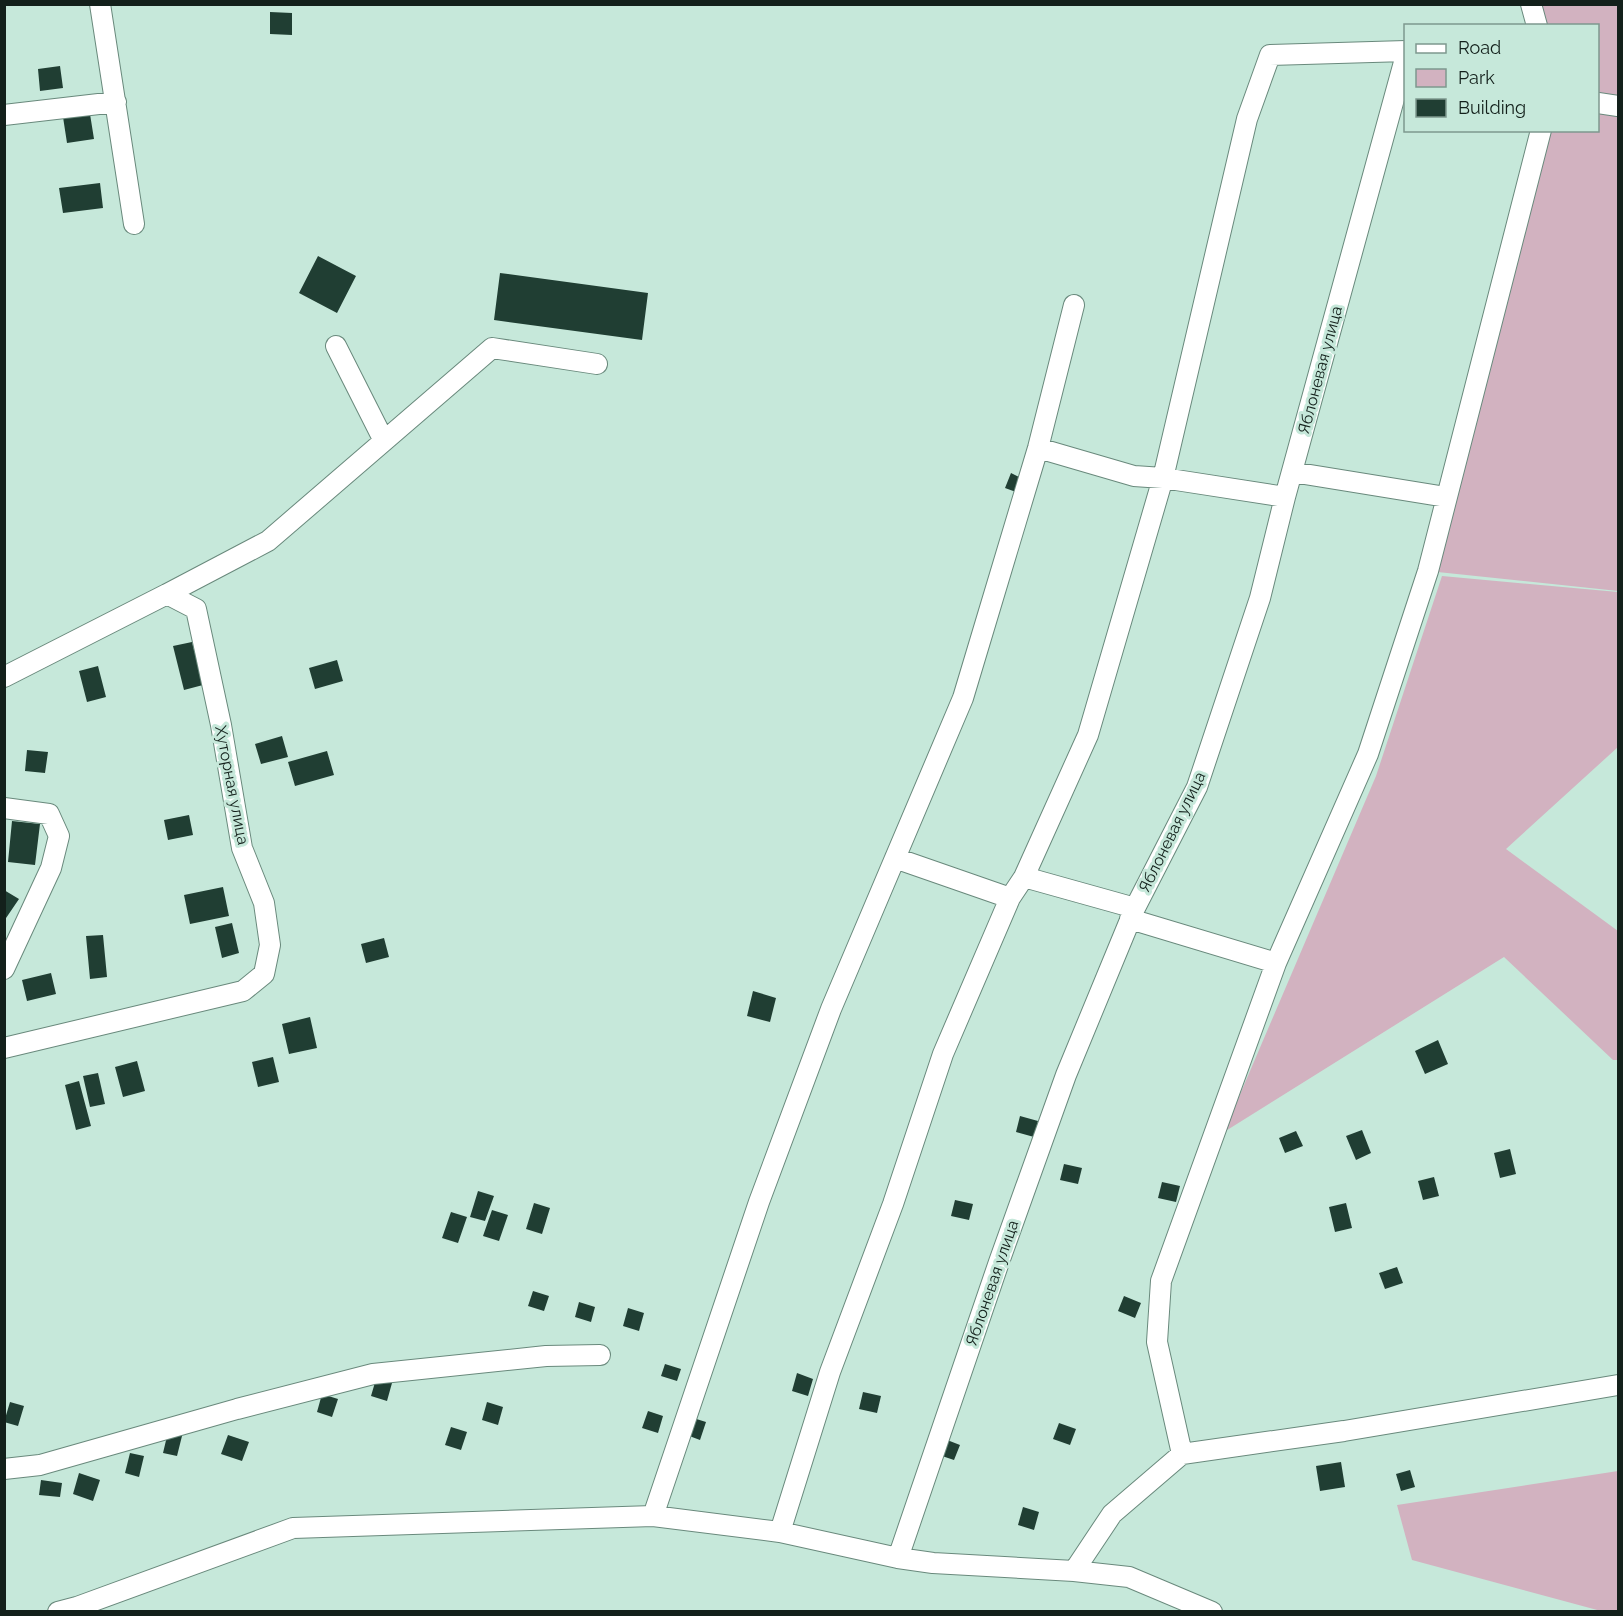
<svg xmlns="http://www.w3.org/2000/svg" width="1623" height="1616" viewBox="0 0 1623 1616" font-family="Raleway,sans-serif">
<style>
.green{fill:#d2b2c0}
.building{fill:#203e33}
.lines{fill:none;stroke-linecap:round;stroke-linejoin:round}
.minor-casing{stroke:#69897c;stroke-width:22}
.minor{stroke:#fff;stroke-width:20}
.labels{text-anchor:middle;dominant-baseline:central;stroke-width:6;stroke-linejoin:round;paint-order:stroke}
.street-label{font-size:16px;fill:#13201b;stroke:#c6e8da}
</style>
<rect width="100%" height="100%" fill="#c6e8da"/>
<path class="green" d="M1531,5H1618V591L1428,571L1541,131L1598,130V26L1537,25Z
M1442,576L1618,592V747L1506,849L1618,931V1060H1613L1504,957L1224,1132L1376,776Z
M1618,1471V1611H1601L1412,1560L1397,1505Z"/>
<path class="building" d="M270,12L292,13V35L270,34Z
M60,66L63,88L40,91L38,69Z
M90,114L94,139L67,143L63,117Z
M100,183L103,208L63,213L59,188Z
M318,256L356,276L337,313L299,293Z
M500,273L648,293L642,340L494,320Z
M1011,473L1021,478L1016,492L1005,488Z
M192,642L203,685L184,690L173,646Z
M337,660L343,681L315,689L309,668Z
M98,666L106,697L87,702L79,671Z
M282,736L288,757L261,764L255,744Z
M27,750L48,752L45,773L25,771Z
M327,751L334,775L295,786L288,762Z
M189,815L193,835L168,840L164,820Z
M12,821L40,824L35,865L8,862Z
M223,887L229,916L190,924L184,895Z
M4,890L19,899L4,921Z
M232,923L239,953L222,958L215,927Z
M103,935L107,977L90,979L86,936Z
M384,938L389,957L366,963L361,944Z
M51,973L56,994L27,1001L22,980Z
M753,991L776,998L770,1022L747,1016Z
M310,1017L317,1048L289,1054L282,1024Z
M1438,1040L1448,1064L1425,1074L1415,1051Z
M273,1057L279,1082L258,1087L252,1062Z
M137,1061L145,1091L123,1097L115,1067Z
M98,1073L105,1104L90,1107L83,1076Z
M79,1081L91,1126L76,1130L65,1085Z
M1020,1116L1038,1121L1034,1137L1016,1132Z
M1362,1130L1371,1153L1356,1160L1346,1136Z
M1296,1131L1303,1146L1285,1153L1279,1138Z
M1510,1149L1516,1174L1500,1178L1494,1153Z
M1064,1164L1082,1168L1078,1184L1060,1180Z
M1434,1177L1439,1196L1423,1200L1418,1181Z
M1162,1182L1180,1186L1176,1202L1158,1198Z
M478,1191L494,1196L485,1221L470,1217Z
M955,1200L973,1204L969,1220L951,1216Z
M534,1203L550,1208L542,1234L526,1229Z
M1346,1203L1352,1228L1335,1232L1329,1207Z
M492,1210L508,1215L499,1241L483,1236Z
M451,1212L467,1217L458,1243L442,1238Z
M1397,1267L1403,1283L1385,1289L1379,1273Z
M533,1291L549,1296L544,1311L528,1306Z
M1124,1296L1141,1303L1135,1318L1118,1311Z
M579,1302L595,1307L591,1322L575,1317Z
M628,1308L644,1313L639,1331L623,1326Z
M665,1364L681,1369L677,1381L661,1376Z
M797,1373L813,1379L808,1396L792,1391Z
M376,1379L392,1383L387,1401L371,1396Z
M863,1392L881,1396L877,1413L859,1409Z
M322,1394L338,1399L332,1417L317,1412Z
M10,1402L24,1406L18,1426L4,1422Z
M487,1402L503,1407L498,1425L482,1420Z
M648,1411L663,1416L658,1433L642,1428Z
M690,1417L706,1422L700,1440L684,1434Z
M1059,1423L1076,1429L1070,1445L1053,1439Z
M451,1427L467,1432L461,1450L445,1445Z
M168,1432L182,1436L177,1456L163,1453Z
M228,1435L249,1442L242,1461L221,1454Z
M942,1438L960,1445L954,1460L936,1454Z
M130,1453L144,1456L139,1477L125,1473Z
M1341,1462L1345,1487L1320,1491L1316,1466Z
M1410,1470L1415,1487L1401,1491L1396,1474Z
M79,1473L100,1480L93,1501L73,1494Z
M41,1480L62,1483L60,1497L39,1495Z
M1023,1507L1039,1512L1034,1530L1018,1525Z"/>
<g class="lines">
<defs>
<path id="minor" d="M100,4L134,224
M1531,4L1537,26
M1598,103L1618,106
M4,115L116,102
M336,346L384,441
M1038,448L1134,476L1163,478L1285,497
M1292,472L1446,497
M167,594L268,541L492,348L597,364
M4,677L167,594L196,609L221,725L242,848L264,903L270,945L264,974L243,991L4,1048
M4,808L49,814L59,836L51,868L4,969
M895,858L1010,898
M1024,877L1135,908
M1130,919L1276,963
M1182,1454L1344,1431L1618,1385
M4,1469L40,1465L237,1409L373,1374L546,1356L600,1355
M653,1516L759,1202L831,1009L963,698L1038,448L1074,305
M780,1532L830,1372L893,1204L943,1054L1010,898L1024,877L1088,735L1163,478L1247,119L1270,55L1406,51
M898,1558L999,1262L1066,1075L1135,908L1197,787L1260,598L1285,497L1406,55
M1074,1571L1112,1514L1182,1454L1157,1342L1161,1281L1276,963L1368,754L1428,571L1541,130
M58,1612L77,1607L293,1528L653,1516L780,1532L898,1558L933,1563L1074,1571L1129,1577L1212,1612"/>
</defs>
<use href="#minor" class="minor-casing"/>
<use href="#minor" class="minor"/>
</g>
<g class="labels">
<g class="street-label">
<text transform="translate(1320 370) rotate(-75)">Яблоневая улица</text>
<text transform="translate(232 785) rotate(79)">Хуторная улица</text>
<text transform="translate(1172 832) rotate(-64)">Яблоневая улица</text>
<text transform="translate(992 1283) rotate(-71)">Яблоневая улица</text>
</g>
</g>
<rect width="1623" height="1616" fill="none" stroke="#13201b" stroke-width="12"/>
<rect x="1404" y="24" width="195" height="108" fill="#c6e8da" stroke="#7e988e" stroke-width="1.5"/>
<rect x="1416" y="44" width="30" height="9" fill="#ffffff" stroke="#7e988e" stroke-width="1.5"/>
<text x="1458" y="54" font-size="18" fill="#13201b">Road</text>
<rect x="1416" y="69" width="30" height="18" fill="#d2b2c0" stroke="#7e988e" stroke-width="1.5"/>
<text x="1458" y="84" font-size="18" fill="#13201b">Park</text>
<rect x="1416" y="99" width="30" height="18" fill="#203e33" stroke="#7e988e" stroke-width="1.5"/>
<text x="1458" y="114" font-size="18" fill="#13201b">Building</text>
</svg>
